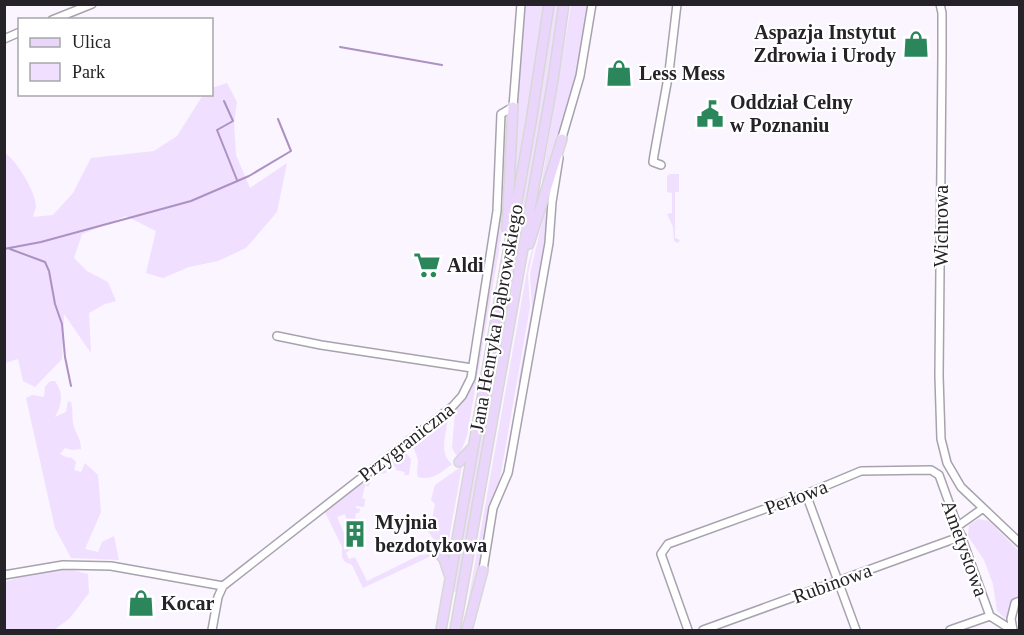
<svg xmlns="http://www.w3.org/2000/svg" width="1024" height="635" viewBox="0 0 1024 635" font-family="'Times New Roman',serif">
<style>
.green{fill:#f0dffe}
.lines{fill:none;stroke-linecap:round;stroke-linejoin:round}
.stream{stroke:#ac91c2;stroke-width:2}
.minor-casing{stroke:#a8a2ae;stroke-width:10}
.major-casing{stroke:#d8d7d8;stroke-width:12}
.minor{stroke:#fff;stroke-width:7}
.major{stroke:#e9d6fa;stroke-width:9}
.labels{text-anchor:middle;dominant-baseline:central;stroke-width:4.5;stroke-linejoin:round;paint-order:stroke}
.poi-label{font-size:20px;font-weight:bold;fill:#252327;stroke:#fff;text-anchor:start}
.street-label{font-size:20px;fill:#252327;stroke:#fff}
</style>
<rect width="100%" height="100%" fill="#faf5ff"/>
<path class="green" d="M524,5H545L511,211Z
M553,5H560L546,94L457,592L452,591L536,117Z
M571,5H588L585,31L572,98L544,182L542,180Z
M227,83L237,102L234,123L236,155L250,188L287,163L277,212L246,248L218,261L189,267L163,278L146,273L156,231L126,216L82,234L74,258L87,271L108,282L116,301L105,304L89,313L91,353L64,314L62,359L35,387L23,381L18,359L5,363V153C17,161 36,192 36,207C36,208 33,216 33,217L53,215L73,193L91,158L154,151L177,136L203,95L212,94V88Z
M506,121L509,126L501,239L467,436L459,456L456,455L452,448L455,412L473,382L500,210Z
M670,174H679V192H675V238L680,240L678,243L674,241L673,227L667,214L672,213V193L667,192V176Z
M550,203L547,241L522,383H518L532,308L530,274L546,205Z
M538,229L528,274L530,307L501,473L481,570L463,630L528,265Z
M50,381H55C64,394 62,404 55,417L66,412L68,401L71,402C73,410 72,417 73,423C75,433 81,438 81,449L72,450L65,448L60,454L66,457L72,458L76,462L74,470L81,472L85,463L98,475L101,512L85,549L98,552L102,542L114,536L119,560L71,558L55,528L26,398L32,395L44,397L45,387Z
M448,414C448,430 437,453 452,464C442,472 432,481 418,477C416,471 418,468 418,461C417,453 412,449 413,441Z
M398,452H405L411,459L409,475H404L405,472L396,470V467L387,466L386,473L376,474L371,479L369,486H365L362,498L365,499L364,507L356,506V508L360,509L359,513H356L355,518L362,520V523L347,521L345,514L337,517L351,549L346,553L349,559L355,557L367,581L420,555L428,554L431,556L363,588L352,565L345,562L342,557V547L324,510Z
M462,466L446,556L427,530L428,517L432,520L435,504L431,500L435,485Z
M978,519L989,521L1019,551V597L1011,604L1008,621L997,611L993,584L984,560L968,536L969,525Z
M69,569L88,574L89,593L70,618L54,630H5V582L23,576Z"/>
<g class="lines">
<path class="stream" d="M340,47L442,65
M224,101L233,121L217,130L237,180
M4,249L41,242L191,201L249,176L291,151L278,119
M10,249L45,262L49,271L55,304L62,324L65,357L71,386"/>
<defs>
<path id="minor" d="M940,4L942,13V57L939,376L941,439L947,463L961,487L1020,543
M52,20L92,4
M4,39L20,32
M561,141L580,76L592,4
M661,165L653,162L654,155L669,72L677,4
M277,336L321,345L472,368
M806,494L856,630
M958,526L982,509
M483,570L493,508L508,473L511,457L549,243L552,202L559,158
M4,575L63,565L111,566L223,586
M990,616L1012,630
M212,630L218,597L223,586L452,407L462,396L471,378L497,211L501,114L513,107L521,4
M688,630L661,554L668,544L806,494L861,471L931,470L939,475L990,616
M703,630L962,536
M950,630L990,616
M1013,630L1011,619L1015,603L1020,601"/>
<path id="major" d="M507,229L513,107
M529,244L562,139
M459,462L473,447
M434,548L444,559L449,574
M441,630L531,122L549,4
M455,630L553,80L564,4
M467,630L483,570"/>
</defs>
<use href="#minor" class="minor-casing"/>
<use href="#major" class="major-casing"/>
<use href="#minor" class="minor"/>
<use href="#major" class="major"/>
</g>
<defs>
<symbol id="shop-bare" viewBox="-9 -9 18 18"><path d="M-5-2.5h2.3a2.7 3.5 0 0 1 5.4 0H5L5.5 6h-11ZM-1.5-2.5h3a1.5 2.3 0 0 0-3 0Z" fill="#2b865c" stroke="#fff" stroke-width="2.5" paint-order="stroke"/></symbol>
<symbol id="civic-bare" viewBox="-9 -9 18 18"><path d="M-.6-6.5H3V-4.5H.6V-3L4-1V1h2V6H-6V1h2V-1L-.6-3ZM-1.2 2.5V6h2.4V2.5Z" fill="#2b865c" stroke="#fff" stroke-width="2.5" paint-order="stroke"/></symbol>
<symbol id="supermarket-bare" viewBox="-9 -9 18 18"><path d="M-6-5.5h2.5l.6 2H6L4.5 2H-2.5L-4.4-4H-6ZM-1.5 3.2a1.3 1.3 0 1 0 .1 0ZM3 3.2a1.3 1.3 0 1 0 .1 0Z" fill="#2b865c" stroke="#fff" stroke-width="2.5" paint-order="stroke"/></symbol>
<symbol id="building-bare" viewBox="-9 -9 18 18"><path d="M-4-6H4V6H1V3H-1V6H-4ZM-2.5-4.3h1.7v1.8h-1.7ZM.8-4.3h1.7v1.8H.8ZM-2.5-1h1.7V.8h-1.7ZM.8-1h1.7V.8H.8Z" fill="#2b865c" stroke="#fff" stroke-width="2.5" paint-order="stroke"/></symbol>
</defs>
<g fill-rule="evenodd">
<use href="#shop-bare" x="897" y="25" width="38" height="38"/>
<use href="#shop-bare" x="600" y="54" width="38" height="38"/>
<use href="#civic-bare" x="691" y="95" width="38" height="38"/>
<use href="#supermarket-bare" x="408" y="246" width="38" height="38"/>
<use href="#building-bare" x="336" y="515" width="38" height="38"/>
<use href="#shop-bare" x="122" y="584" width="38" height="38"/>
</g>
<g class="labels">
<g class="poi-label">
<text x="896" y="32" text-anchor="end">Aspazja Instytut<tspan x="896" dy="23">Zdrowia i Urody</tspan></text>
<text x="639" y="73">Less Mess</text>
<text x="730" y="102">Oddział Celny<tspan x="730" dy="23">w Poznaniu</tspan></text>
<text x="447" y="265">Aldi</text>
<text x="375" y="522">Myjnia<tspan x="375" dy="23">bezdotykowa</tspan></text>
<text x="161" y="603">Kocar</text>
</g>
<g class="street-label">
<text transform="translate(941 226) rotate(-90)">Wichrowa</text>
<text transform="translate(496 318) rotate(-80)">Jana Henryka Dąbrowskiego</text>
<text transform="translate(406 442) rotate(-38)">Przygraniczna</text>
<text transform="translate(796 497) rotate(-21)">Perłowa</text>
<text transform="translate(965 548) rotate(70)">Ametystowa</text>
<text transform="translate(832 583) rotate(-20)">Rubinowa</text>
</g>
</g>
<rect width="1024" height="635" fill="none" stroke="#252327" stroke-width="12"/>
<rect x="18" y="18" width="195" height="78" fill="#ffffff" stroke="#a8a7a9" stroke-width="1.5"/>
<rect x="30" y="38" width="30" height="9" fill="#e9d6fa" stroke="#a8a7a9" stroke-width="1.5"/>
<text x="72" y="48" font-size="18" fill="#252327">Ulica</text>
<rect x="30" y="63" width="30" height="18" fill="#f0dffe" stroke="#a8a7a9" stroke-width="1.5"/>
<text x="72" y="78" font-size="18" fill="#252327">Park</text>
</svg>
